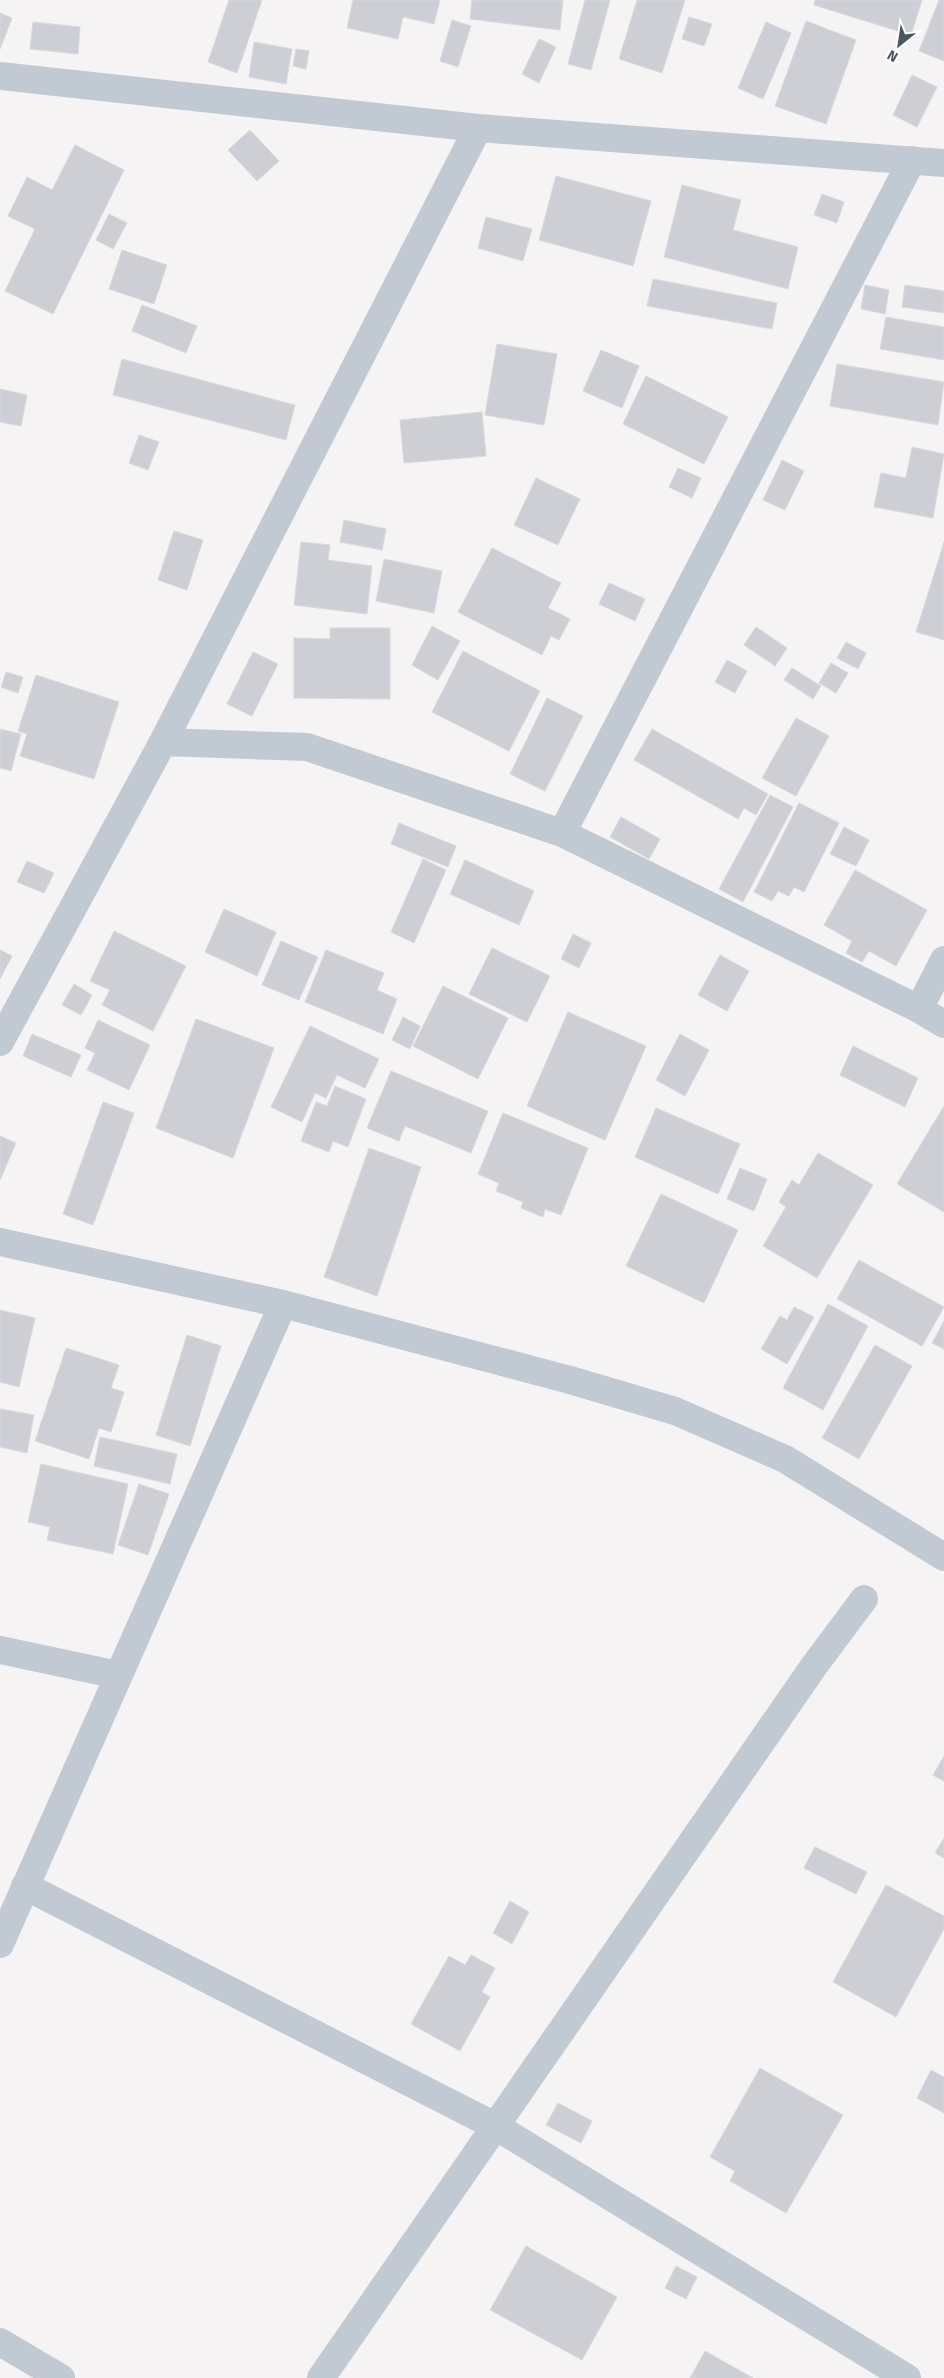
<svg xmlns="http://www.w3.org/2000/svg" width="944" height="2378" viewBox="0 0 944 2378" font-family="'Fira Sans',sans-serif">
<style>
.building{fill:#cdcfd5;stroke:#d7d9de}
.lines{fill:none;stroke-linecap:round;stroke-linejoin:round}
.minor{stroke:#c1cad2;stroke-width:28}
</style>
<rect width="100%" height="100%" fill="#f5f3f3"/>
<path class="building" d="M229,0H262L237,73L208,62Z
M353,0H440L434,24L403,17L398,39L347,28Z
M472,0H563L560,30L470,19Z
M585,0H610L591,70L568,64Z
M637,0H685L662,73L619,59Z
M815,0H922L911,35L814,5Z
M939,0H944V61L919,51Z
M0,13L12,18L0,49Z
M689,17L712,24L704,46L682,39Z
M452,20L471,26L458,67L440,61Z
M806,21L856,40L826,124L775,106Z
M33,22L80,27L78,54L30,49Z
M766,22L791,33L763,99L738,88Z
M539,39L556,47L539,83L522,74Z
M254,42L292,49L286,84L249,77Z
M296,49L309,51L306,69L293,66Z
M912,75L937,87L917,127L893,115Z
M250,130L279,161L257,181L228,150Z
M75,145L124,170L53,314L5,291L35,229L8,216L27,177L52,190Z
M556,176L651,201L633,266L539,240Z
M682,185L741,200L733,230L798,247L788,289L664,257Z
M822,194L844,202L837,223L814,215Z
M109,214L127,223L113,249L96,240Z
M486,217L532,229L523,261L478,248Z
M122,250L167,265L154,304L109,289Z
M653,279L777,303L772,329L647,306Z
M865,285L889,290L885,314L861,309Z
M905,285L944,291V313L902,307Z
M142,305L197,326L186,353L132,331Z
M886,317L944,327V360L880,349Z
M497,344L557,354L544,425L485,415Z
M601,350L639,366L622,408L583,391Z
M122,359L295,405L286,440L113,395Z
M837,364L944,382L938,425L830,406Z
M646,376L728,417L704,464L623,424Z
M0,389L27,395L21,426L0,422Z
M482,412L486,456L404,463L400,420Z
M139,435L159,442L148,470L129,463Z
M912,447L944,454L933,518L874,507L881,473L906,478Z
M782,460L804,471L785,510L763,500Z
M678,468L701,478L692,498L669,487Z
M536,478L580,499L558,545L514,525Z
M344,520L386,529L382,550L340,542Z
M174,531L203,540L187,590L158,580Z
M301,542L330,545L328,560L372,566L367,614L294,605Z
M944,542V640L916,632Z
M492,548L561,583L548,608L570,619L559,640L551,636L542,655L458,612Z
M384,559L442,571L434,613L376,601Z
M609,583L645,599L635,621L599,604Z
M432,626L460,641L438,680L412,665Z
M756,627L787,648L775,666L744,645Z
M330,628H390V699L294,698V638L330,639Z
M846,642L866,653L858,669L837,658Z
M463,651L540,691L509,751L432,712Z
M253,652L278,664L252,716L227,704Z
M727,660L747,671L735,693L715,682Z
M831,663L848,673L836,693L819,683Z
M792,668L821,686L813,699L784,680Z
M6,672L23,677L18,693L1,687Z
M36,675L119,702L94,779L20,756L27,734L18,731Z
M547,698L583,716L545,791L510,774Z
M796,718L829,736L796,796L762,778Z
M0,729L21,734L11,771L0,768Z
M652,729L768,794L756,815L744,808L738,819L634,760Z
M770,795L793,807L743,902L719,889Z
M799,803L839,823L804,892L794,887L789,896L778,891L772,901L754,892Z
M621,817L660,839L649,859L610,837Z
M399,823L456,846L448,867L391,844Z
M844,827L869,840L856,866L830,854Z
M423,859L446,870L414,943L391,932Z
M465,860L534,891L519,925L450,894Z
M27,861L54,873L44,893L17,882Z
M855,870L927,910L896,966L869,951L862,962L846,953L852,941L824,925Z
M224,909L276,932L257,976L205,952Z
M114,931L186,966L153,1031L102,1005L110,990L90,981Z
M573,934L591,943L579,968L561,959Z
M281,941L318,957L299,1000L262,985Z
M492,948L550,976L527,1022L469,994Z
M0,950L12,956L0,979Z
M326,950L384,973L377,990L397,999L383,1034L305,1002Z
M720,955L749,971L727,1011L698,995Z
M74,984L92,995L81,1015L62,1005Z
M443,986L508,1018L478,1079L413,1046Z
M568,1012L646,1046L605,1140L527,1106Z
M403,1017L420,1026L410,1049L392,1040Z
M196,1019L274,1048L233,1158L156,1128Z
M98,1020L150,1045L129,1090L87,1070L95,1053L85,1048Z
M310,1026L379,1059L365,1088L337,1075L326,1098L315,1093L302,1122L271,1107Z
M32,1034L81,1055L71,1077L23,1056Z
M680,1034L709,1050L685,1096L656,1080Z
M853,1046L918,1078L905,1107L840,1075Z
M391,1071L488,1111L471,1153L405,1126L399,1141L367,1128Z
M335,1086L366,1099L348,1147L333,1141L329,1152L301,1141L316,1102L327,1106Z
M103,1102L134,1113L93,1225L63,1214Z
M944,1106V1212L897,1184Z
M656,1108L740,1144L718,1194L635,1157Z
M503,1113L588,1148L561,1215L545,1209L543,1217L521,1208L523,1202L496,1191L499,1183L478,1174Z
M0,1136L16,1143L0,1180Z
M369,1148L421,1167L377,1296L324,1277Z
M818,1153L873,1185L817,1278L763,1246L786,1207L779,1202L792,1180L799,1185Z
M740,1168L767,1179L754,1211L727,1199Z
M661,1194L738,1230L704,1303L626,1266Z
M859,1260L944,1307L922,1346L837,1299Z
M828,1304L868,1326L823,1410L783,1388Z
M794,1307L814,1317L787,1364L761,1349L780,1316L787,1320Z
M0,1310L35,1318L19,1387L0,1382Z
M944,1321V1349L932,1343Z
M187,1335L221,1346L190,1446L156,1435Z
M875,1345L912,1366L859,1459L822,1438Z
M66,1348L119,1365L111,1388L124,1392L111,1432L99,1428L89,1459L35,1441Z
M0,1409L34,1415L27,1453L0,1447Z
M100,1437L177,1454L170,1484L94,1466Z
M41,1464L128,1484L113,1554L47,1540L50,1527L28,1522Z
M139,1484L169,1494L148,1555L118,1545Z
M944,1756V1781L933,1775Z
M944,1838V1858L935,1853Z
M815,1847L867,1872L856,1894L804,1868Z
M886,1885L944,1916V1929L896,2017L833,1982Z
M510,1901L529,1912L512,1944L493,1933Z
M471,1955L495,1968L482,1992L490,1997L460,2051L411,2024L449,1956L465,1965Z
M760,2068L843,2115L786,2213L730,2181L735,2171L710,2157Z
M931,2070L944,2077V2113L917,2098Z
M558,2103L592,2121L581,2143L546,2125Z
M526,2246L617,2297L582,2360L490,2310Z
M676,2266L697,2277L686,2299L665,2288Z
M705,2351L753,2378H690Z"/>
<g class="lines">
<path class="minor" d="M0,76L478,128L944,163
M163,742L307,747L562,833L919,1009L944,1024
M562,833L912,160
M919,1009L944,960
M0,1042L163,742L478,128
M0,1242L283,1304L570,1380L675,1411L785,1459L944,1557
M0,1650L118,1675
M25,1886L495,2126L907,2378
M0,1944L283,1304
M0,2342L61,2378
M321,2378L814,1666L864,1599"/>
</g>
<g transform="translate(899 45) rotate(210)" stroke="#ffffff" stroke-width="4" paint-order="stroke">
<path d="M0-4L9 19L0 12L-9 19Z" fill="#4a5661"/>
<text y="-8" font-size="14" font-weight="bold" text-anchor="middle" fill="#4a5661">N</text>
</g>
</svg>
